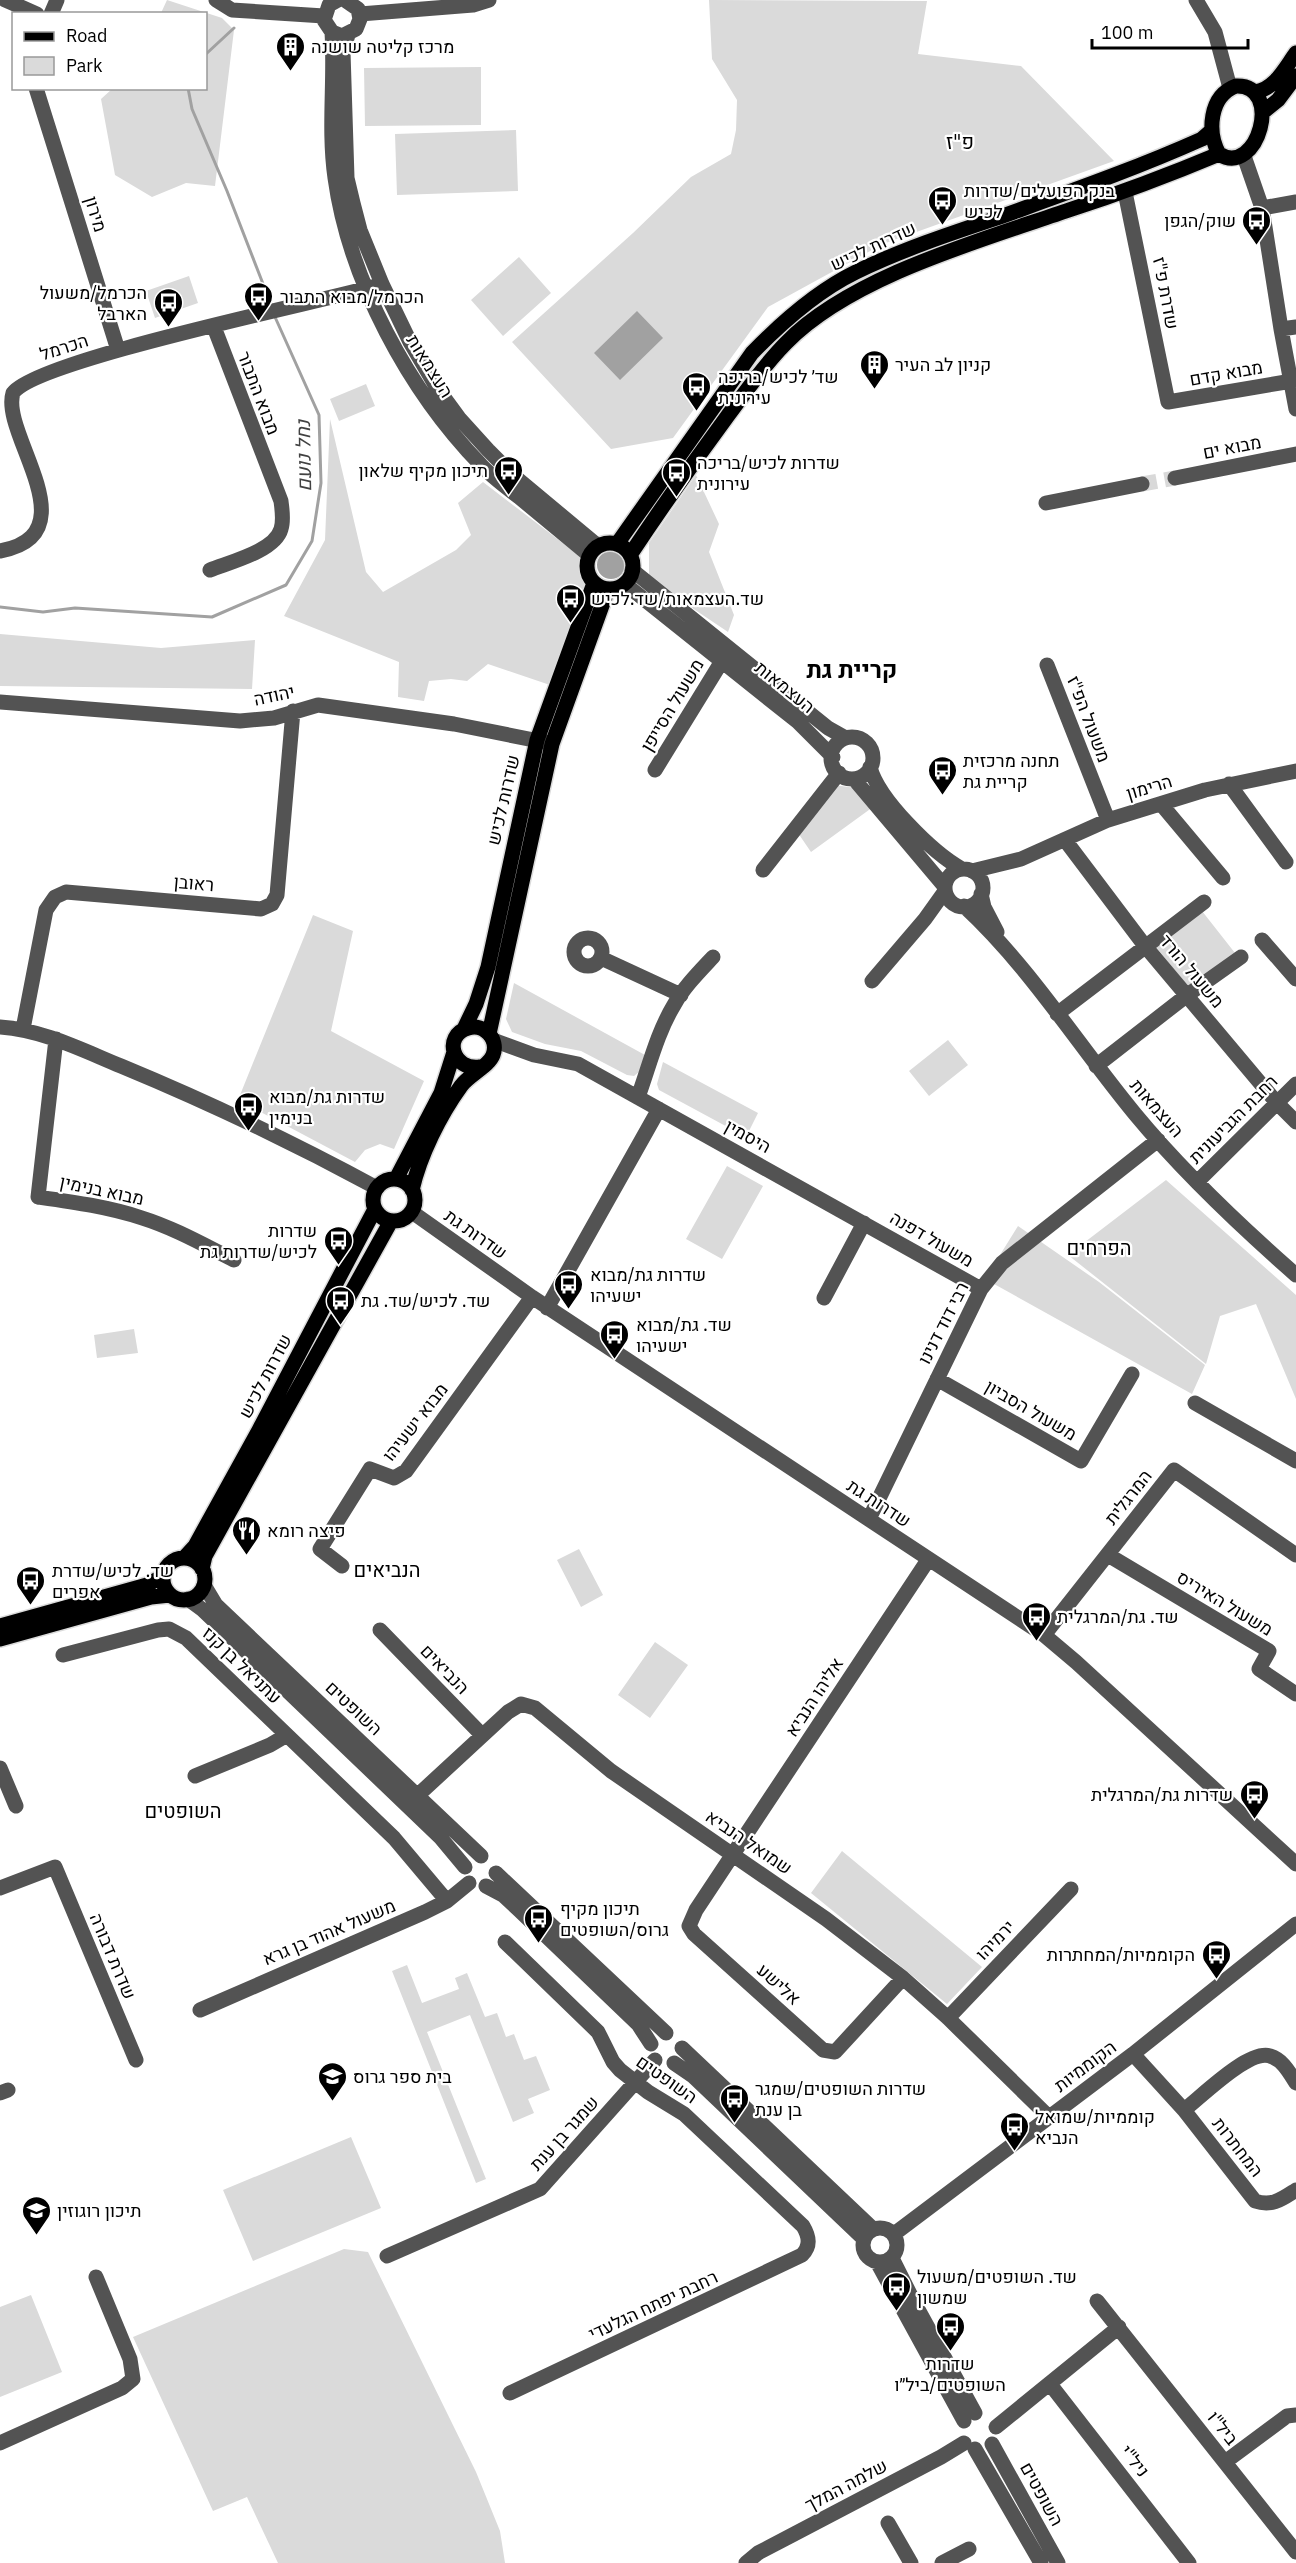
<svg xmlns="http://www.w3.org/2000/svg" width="1296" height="2563" viewBox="0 0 1296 2563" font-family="'IBM Plex Sans',Heebo,sans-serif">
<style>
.green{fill:#dadada}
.water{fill:#a1a1a1}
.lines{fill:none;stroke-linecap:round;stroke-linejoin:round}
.stream{stroke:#a1a1a1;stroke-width:3}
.minor-tunnel{stroke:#d9d9d9;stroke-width:15;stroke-dasharray:15 8;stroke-linecap:butt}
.major-casing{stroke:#dbdbdb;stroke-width:18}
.minor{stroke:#535353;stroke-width:15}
.major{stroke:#000;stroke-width:15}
.labels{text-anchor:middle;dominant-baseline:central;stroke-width:4.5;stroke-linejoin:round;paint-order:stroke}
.poi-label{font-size:18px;fill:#000;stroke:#fff;text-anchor:start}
.street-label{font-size:18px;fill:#000;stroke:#fff}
.neighbourhood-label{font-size:20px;fill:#000;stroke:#fff}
.water-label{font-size:20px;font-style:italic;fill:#424242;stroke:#fff}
.district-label{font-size:24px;font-weight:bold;fill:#000;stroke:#fff}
</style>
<rect width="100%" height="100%" fill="#fff"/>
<path class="green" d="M167,0L222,18L234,30L215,186L186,183L152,197L115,175L101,99L112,89L206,88V14L161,13Z
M709,0L927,1L918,54L1021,66L1114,161L883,244L768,307L673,438L611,449L512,342L633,233L691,177L731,154L736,130L737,100L712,59Z
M481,67V125L365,126L364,68Z
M516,130L518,191L397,195L395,134Z
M519,257L551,293L503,336L471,300Z
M189,276L198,303L155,318L146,291Z
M366,384L375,406L339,421L330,399Z
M330,419L366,572L383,592L456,550L471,535L458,503L483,482L581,557L580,571L587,586L550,685L488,664L467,681L451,679L429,681L424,701L398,697L399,662L284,616L325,540Z
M696,475L719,524L709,552L734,615L728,632L649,579V543Z
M0,634L161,648L255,640L252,689L0,686Z
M834,785L856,788L873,807L811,852L798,833Z
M1202,911L1235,953L1190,989L1156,947Z
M313,915L353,931L331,1031L424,1081L394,1149L380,1144L365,1150L355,1162L238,1100Z
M514,983L645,1055L639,1072L634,1076L627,1075L581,1051L545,1044L512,1032L506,1019Z
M948,1040L968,1065L929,1096L909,1071Z
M663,1062L758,1113L746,1137L659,1090L657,1084Z
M727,1166L763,1186L722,1259L686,1239Z
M1166,1180L1296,1295V1399L1256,1304L1220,1316L1206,1364L1068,1255Z
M1018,1226L1099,1282L1205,1365L1192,1394L985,1279Z
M134,1329L138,1353L97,1358L94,1335Z
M579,1549L603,1595L581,1607L557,1560Z
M655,1642L688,1665L650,1718L618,1695Z
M842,1851L982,1967L947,2004L811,1893Z
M407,1965L422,2003L459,1989L455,1978L467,1973L485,2017L497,2013L506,2037L514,2034L524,2060L536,2056L550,2090L528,2099L534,2113L513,2122L470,2015L427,2032L486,2179L476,2183L392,1971Z
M351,2137L381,2208L253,2261L223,2190Z
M344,2249L368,2252L476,2472L500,2531L505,2563H278L247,2497L213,2511L133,2337Z
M31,2295L62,2372L0,2397V2307Z"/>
<path class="water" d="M637,311L663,338L620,380L594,353Z
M597 565a14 14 0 1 1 28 0a14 14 0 1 1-28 0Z"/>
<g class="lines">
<path class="stream" d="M206,54L234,28
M188,88L192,109L227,191L272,307
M0,607L43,612L75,608L212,617L286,585L312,541L321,483L319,415L275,317"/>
<path class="minor-tunnel" d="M1142,484L1175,478"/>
<defs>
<path id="major" d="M1236,86C1284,84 1258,178 1219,154C1207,132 1209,96 1236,86Z
M1255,92C1275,89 1285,68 1296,53
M1263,112L1278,100L1296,76
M587 566a23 23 0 1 1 46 0a23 23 0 1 1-46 0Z
M617,544L752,353C782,322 817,291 856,272C901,250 949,234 997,218C1066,193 1135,169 1202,139L1210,132
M630,555C662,507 695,460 729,414C747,390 764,365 786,343C850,277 979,241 1066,211C1118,194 1169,175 1219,154
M464,1029L476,1004L488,967L537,740L594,583
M489,1034L552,744L608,589
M396,1179L441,1093L454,1052
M373 1200a21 21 0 1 1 42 0a21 21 0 1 1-42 0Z
M412,1190C420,1155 440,1115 461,1086C469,1075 489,1066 493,1055C499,1039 484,1023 468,1028C442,1036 453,1071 480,1067
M184,1558L195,1546L259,1430L375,1209
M163 1579a21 21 0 1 1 42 0a21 21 0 1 1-42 0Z
M202,1569L205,1556L391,1221
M0,1626L147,1585L163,1576
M0,1639L151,1597L170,1595"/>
</defs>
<use href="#major" class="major-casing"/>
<path class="minor" d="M5,0L37,14
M216,0L232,10L324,16
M338,0L329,5L324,20L332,32L342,36L356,29L360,19L358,9L345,0
M1196,0L1215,32L1230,88
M51,14L57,0
M360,14L473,5L489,0
M332,32C335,81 328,129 335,178C349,280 409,391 481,465C492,477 506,487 519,497C542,516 566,536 589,555
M348,35L343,52L347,178L353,203L360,230L382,284L410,342L437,388L459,418L488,450L514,476L598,546
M36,88L118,350
M1244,156L1262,208L1281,329L1296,409
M1125,192L1168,402L1292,381
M1262,208L1296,202
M1281,329L1296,327
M1175,478L1296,454
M1046,503L1142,484
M0,551C92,534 0,434 13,393C36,360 320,302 376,286
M210,570C230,562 275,551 281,529C284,520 282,510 281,501L214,327
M632,570L828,728L844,737
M625,584L798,722L833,757
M1047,665L1108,820
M0,702L240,721L274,718L318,705L454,724L549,743
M831 758a21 21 0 1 1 42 0a21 21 0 1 1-42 0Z
M870,767C878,799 933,853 962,869
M655,770L722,661
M854,779L945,887
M1229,784L1286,862
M1161,804L1223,878
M1065,840L1145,946L1277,1103L1296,1122
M945 888a19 19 0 1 1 38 0a19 19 0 1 1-38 0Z
M763,870L839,773
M972,871L1021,859L1108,820L1205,790L1296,771
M981,894L984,907L997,932
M964,906C1030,967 1078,1045 1135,1114C1183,1172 1239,1225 1296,1275
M574 952a14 14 0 1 1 28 0a14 14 0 1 1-28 0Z
M1262,940L1296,979
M601,958L681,995
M872,981L925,919L945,891
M1057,1014L1204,902
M0,1027C43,1030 82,1050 121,1066C208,1102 294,1143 377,1188
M23,1029L46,910L55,897L66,892L261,909L272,904L277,895L293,711
M56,1039L38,1197C73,1202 109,1207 142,1218C174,1228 204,1245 234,1260
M493,1040L534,1055L578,1064L981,1289
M1096,1066L1186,996L1241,957
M638,1097C649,1067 657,1033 674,1005C684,987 699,972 713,957
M1197,1182L1296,1084
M412,1212L532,1297L1044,1635L1076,1662L1296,1864
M824,1298L864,1223
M547,1308L659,1109
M937,1379L1081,1461L1132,1374
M1195,1403L1296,1461
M869,1519L981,1289L1002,1263L1158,1140
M1108,1555L1269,1651L1259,1669L1296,1694
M342,1566L320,1549L370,1469L394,1478L406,1471L532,1297
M204,1585L216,1605L481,1856
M188,1599L203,1610L440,1837L465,1867
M380,1630L482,1735
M1044,1635L1174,1470L1296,1555
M63,1655L158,1630L169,1629L186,1638L394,1838L447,1901
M0,1768L16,1806
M195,1776L270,1745L287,1735
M418,1795L508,1712L521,1704L535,1708L611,1771L826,1919L903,1978L948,2018L1049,2117
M496,1873L666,2033
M486,1886L503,1895L518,1909L638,2024L651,2044
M0,1888L55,1867L136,2060
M505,1942L598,2032L613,2062L620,2070L648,2092L684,2114L803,2226C809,2236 811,2246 802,2255L510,2393
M903,1978L835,2052L823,2050L694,1934L689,1926L696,1910L928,1560
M200,2010L425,1912L447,1901L469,1883
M948,2018L1071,1889
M682,2048L873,2229
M1133,2054L1184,2110L1255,2201C1272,2207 1282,2199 1296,2190
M674,2063L693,2076L864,2239
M0,2093L8,2090
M1184,2110C1202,2096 1249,2049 1270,2056C1283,2060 1289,2072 1296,2083
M863 2245a17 17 0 1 1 34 0a17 17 0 1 1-34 0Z
M894,2234L1133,2054L1296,1924
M387,2256L540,2189L655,2060
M892,2258L914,2302L975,2413
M877,2262L964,2421
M1097,2301L1296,2552
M1050,2384L1189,2563
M996,2427L1119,2327
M0,2443L122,2388L133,2379L130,2359L96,2277
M992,2444L1058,2563
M975,2449L1041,2563
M1225,2462L1287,2416L1296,2415
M888,2523L911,2563
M746,2563L758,2553L941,2457L964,2443
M942,2563L969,2549"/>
<use href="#major" class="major"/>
</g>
<defs>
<symbol id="building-pin" viewBox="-11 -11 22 30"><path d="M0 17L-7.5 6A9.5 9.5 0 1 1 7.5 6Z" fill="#000" stroke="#fff"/><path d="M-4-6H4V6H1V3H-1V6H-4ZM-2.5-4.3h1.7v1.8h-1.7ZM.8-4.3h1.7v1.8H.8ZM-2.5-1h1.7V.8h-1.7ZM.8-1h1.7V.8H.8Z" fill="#fff"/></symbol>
<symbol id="bus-pin" viewBox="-11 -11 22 30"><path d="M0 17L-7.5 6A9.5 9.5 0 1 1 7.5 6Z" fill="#000" stroke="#fff"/><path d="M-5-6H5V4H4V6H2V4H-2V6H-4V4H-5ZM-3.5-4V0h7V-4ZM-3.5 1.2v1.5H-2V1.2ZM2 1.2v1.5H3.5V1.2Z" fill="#fff"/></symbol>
<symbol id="restaurant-pin" viewBox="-11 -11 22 30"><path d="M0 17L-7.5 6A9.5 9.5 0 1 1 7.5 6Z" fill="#000" stroke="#fff"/><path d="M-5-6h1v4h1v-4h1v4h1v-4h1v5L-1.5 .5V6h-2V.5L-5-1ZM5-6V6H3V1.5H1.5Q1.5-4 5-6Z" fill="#fff"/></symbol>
<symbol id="school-pin" viewBox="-11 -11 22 30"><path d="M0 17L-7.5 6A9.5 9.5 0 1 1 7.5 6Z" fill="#000" stroke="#fff"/><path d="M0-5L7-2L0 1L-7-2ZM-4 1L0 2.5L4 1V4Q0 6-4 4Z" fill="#fff"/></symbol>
</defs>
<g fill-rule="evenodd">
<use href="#building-pin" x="274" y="30" width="33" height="45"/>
<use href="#bus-pin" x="926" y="184" width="33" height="45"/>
<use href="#bus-pin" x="1240" y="204" width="33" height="45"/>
<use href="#bus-pin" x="242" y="280" width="33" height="45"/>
<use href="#bus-pin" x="152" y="286" width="33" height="45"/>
<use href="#building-pin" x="858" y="348" width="33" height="45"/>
<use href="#bus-pin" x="680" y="370" width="33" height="45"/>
<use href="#bus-pin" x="492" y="454" width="33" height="45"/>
<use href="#bus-pin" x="660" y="456" width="33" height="45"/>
<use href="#bus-pin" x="554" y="582" width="33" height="45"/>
<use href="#bus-pin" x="926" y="754" width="33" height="45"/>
<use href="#bus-pin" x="232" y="1090" width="33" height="45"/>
<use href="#bus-pin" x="322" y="1224" width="33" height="45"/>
<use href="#bus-pin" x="552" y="1268" width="33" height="45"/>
<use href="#bus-pin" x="324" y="1284" width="33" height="45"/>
<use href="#bus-pin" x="598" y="1318" width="33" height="45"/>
<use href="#restaurant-pin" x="230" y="1514" width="33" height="45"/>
<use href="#bus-pin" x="14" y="1564" width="33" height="45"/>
<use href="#bus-pin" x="1020" y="1600" width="33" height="45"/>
<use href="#bus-pin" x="1238" y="1778" width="33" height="45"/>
<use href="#bus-pin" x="522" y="1902" width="33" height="45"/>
<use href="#bus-pin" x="1200" y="1938" width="33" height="45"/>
<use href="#school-pin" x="316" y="2060" width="33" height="45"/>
<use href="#bus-pin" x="718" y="2082" width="33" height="45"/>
<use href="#bus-pin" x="998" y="2110" width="33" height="45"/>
<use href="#school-pin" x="20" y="2194" width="33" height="45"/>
<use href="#bus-pin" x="880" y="2270" width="33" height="45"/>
<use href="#bus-pin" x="934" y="2310" width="33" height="45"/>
</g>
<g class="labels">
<g class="poi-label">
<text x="311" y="46">מרכז קליטה שושנה</text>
<text x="964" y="190">בנק הפועלים/שדרות<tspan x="964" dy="21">לכיש</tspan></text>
<text x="1236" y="220" text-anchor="end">שוק/הגפן</text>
<text x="147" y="292" text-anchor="end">הכרמל/משעול<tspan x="147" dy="21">הארבל</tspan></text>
<text x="280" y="296">הכרמל/מבוא התבור</text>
<text x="895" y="364">קניון לב העיר</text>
<text x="718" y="376">שד׳ לכיש/בריכה<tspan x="718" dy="21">עירונית</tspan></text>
<text x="697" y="462">שדרות לכיש/בריכה<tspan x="697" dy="21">עירונית</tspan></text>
<text x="488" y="470" text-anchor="end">תיכון מקיף שלאון</text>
<text x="591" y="598">שד.העצמאות/שד.לכיש</text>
<text x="963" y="760">תחנה מרכזית<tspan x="963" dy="21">קריית גת</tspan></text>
<text x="269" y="1096">שדרות גת/מבוא<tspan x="269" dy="21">בנימין</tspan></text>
<text x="317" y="1230" text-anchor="end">שדרות<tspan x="317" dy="21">לכיש/שדרות גת</tspan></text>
<text x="590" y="1274">שדרות גת/מבוא<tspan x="590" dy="21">ישעיהו</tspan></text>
<text x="361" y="1300">שד. לכיש/שד. גת</text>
<text x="636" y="1324">שד. גת/מבוא<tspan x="636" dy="21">ישעיהו</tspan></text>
<text x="267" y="1530">פיצה רומא</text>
<text x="52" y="1570">שד. לכיש/שדרת<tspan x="52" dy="21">אפרים</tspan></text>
<text x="1057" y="1616">שד. גת/המרגלית</text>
<text x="1233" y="1794" text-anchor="end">שדרות גת/המרגלית</text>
<text x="560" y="1908">תיכון מקיף<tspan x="560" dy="21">גרוס/השופטים</tspan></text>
<text x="1195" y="1954" text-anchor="end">הקוממיות/המחתרות</text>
<text x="353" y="2076">בית ספר גרוס</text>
<text x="755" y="2088">שדרות השופטים/שמגר<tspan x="755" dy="21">בן ענת</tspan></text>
<text x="1035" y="2116">קוממיות/שמואל<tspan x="1035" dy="21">הנביא</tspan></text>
<text x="57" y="2210">תיכון רוגוזין</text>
<text x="917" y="2276">שד. השופטים/משעול<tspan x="917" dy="21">שמשון</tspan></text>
<text x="950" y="2363" text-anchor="middle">שדרות<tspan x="950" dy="21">השופטים/ביל״ו</tspan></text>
</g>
<g class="street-label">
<text transform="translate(96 214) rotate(73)">מירון</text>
<text transform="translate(873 246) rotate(-25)">שדרות לכיש</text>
<text transform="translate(1166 293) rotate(79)">שדרת פ"ז</text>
<text transform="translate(64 347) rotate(-18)">הכרמל</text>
<text transform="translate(430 366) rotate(58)">העצמאות</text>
<text transform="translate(1226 373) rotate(-10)">מבוא קדם</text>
<text transform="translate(259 393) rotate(69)">מבוא התבור</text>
<text transform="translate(1232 447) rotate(-11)">מבוא ים</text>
<text transform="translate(785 687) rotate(39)">העצמאות</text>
<text transform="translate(274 695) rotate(-12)">יהודה</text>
<text transform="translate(672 705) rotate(-59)">משעול הסייפן</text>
<text transform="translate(1089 719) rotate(69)">משעול הפ"ז</text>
<text transform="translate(1149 787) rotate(-17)">הרימון</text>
<text transform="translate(503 800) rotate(-77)">שדרות לכיש</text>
<text transform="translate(194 883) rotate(5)">ראובן</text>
<text transform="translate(1192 971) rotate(50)">משעול הורד</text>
<text transform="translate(1157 1108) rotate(49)">העצמאות</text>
<text transform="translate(1233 1119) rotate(-45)">רחבת הגביעונית</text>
<text transform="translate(748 1136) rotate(29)">היסמין</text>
<text transform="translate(102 1190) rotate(12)">מבוא בנימין</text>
<text transform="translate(476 1234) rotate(35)">שדרות גת</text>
<text transform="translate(932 1239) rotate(30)">משעול דפנה</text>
<text transform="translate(943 1323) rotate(-63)">רבי דוד דנינו</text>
<text transform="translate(265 1376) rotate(-62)">שדרות לכיש</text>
<text transform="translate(1031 1410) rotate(30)">משעול הסביון</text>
<text transform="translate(415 1422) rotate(-52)">מבוא ישעיהו</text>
<text transform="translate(1128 1497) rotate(-52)">המרגלית</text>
<text transform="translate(879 1503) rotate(33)">שדרות גת</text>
<text transform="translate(1225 1603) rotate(31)">משעול האיריס</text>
<text transform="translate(242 1665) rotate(44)">עתניאל בן קנז</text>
<text transform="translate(445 1669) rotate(46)">הנביאים</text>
<text transform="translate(814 1697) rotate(-57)">אליהו הנביא</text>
<text transform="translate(354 1708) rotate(43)">השופטים</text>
<text transform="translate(749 1842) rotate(34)">שמואל הנביא</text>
<text transform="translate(329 1932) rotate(-23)">משעול אהוד בן גרא</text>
<text transform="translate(995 1940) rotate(-46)">ירמיהו</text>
<text transform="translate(113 1956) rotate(67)">שדרת דבורה</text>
<text transform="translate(779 1984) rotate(42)">אלישע</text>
<text transform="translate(1085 2066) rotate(-37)">הקוממיות</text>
<text transform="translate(667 2079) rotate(35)">השופטים</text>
<text transform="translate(564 2133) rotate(-48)">שמגר בן ענת</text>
<text transform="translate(1238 2147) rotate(52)">המחתרות</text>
<text transform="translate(653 2305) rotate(-25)">רחבת יפתח הגלעדי</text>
<text transform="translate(1223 2428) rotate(52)">ביל"ו</text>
<text transform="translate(1135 2461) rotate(52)">ניל"י</text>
<text transform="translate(846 2485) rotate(-28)">שלמה המלך</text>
<text transform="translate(1042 2494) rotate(61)">השופטים</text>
</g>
<g class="neighbourhood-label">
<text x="960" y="141">פ"ז</text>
<text x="1099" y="1247">הפרחים</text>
<text x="387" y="1569">הנביאים</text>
<text x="183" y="1810">השופטים</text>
</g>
<g class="water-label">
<text transform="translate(303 456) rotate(-91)">נחל נועם</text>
</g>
<g class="district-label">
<text x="852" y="669">קריית גת</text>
</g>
</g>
<rect x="12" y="12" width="195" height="78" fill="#ffffff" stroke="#999999" stroke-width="1.5"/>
<rect x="24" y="32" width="30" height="9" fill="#000000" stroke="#999999" stroke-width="1.5"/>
<text x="66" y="42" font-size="18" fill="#000000">Road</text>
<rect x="24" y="57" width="30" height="18" fill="#dadada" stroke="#999999" stroke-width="1.5"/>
<text x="66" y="72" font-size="18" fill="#000000">Park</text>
<path d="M1092 39v9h156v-9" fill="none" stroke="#000000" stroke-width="3"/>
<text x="1101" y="39" font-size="18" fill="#000000" stroke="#ffffff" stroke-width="4.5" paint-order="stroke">100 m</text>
</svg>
